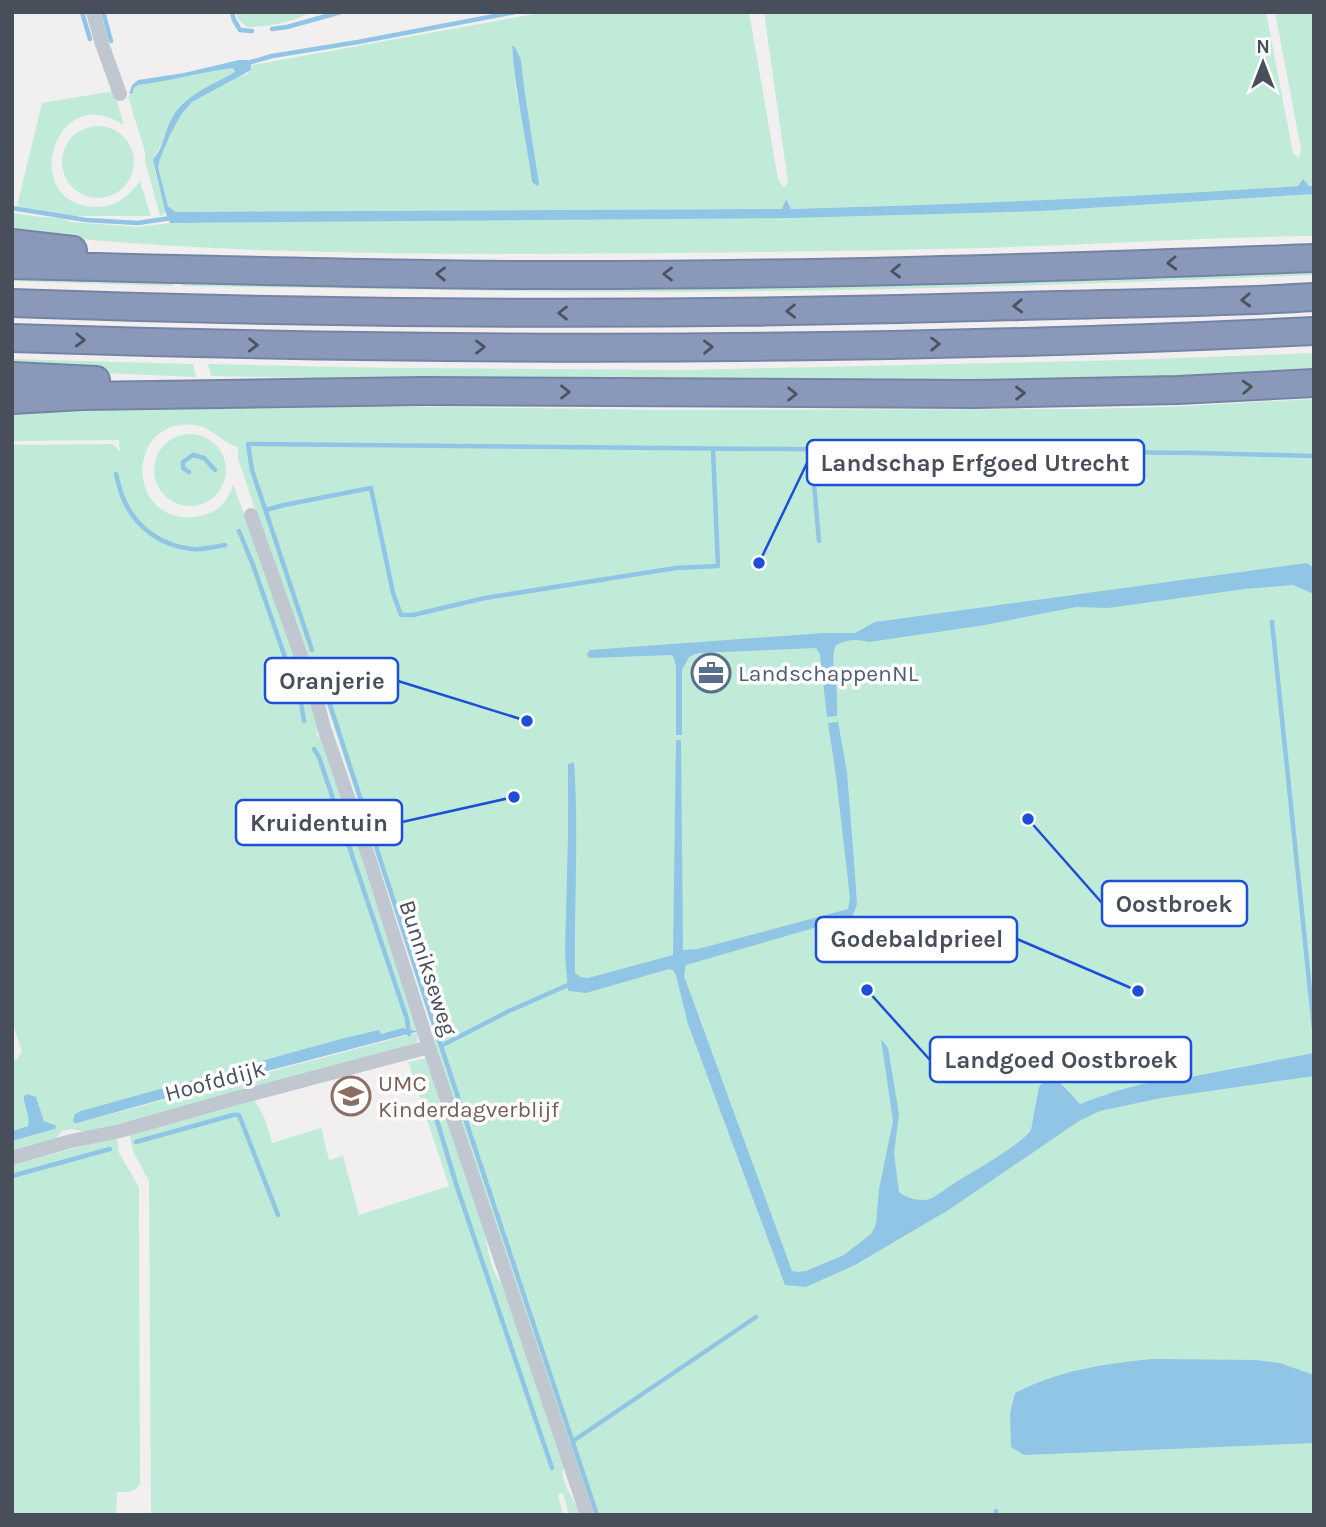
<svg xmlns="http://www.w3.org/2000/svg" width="1326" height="1527" viewBox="0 0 1326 1527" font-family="Karla,sans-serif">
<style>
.green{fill:#c0ebd8;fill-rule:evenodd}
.water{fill:#91c5e5}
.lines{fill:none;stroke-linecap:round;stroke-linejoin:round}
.stream{stroke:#91c5e5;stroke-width:4.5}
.motorway-casing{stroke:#7584a5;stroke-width:30}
.minor{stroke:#c0c7d0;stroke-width:14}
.motorway{stroke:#8a99ba;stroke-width:26}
.oneway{stroke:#4b5360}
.labels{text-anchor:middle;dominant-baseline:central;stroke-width:7;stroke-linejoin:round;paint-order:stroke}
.service-label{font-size:23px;fill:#4e5e75;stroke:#fff;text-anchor:start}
.street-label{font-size:23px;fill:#484f5b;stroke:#fff}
.education-label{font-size:23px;fill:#785e54;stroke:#fff;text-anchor:start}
.leader{fill:none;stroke:#1d4ed8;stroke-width:2.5}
.callout-dot{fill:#1d4ed8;stroke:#fff;stroke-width:2.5}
.callout{fill:#fff;stroke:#1d4ed8;stroke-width:2.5}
.callout-label{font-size:24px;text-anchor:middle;font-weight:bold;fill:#484f5b}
</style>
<rect width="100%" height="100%" fill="#f1efef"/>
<path class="green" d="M236,12H311C296,22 265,27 247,27L238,19Z
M546,12H749L778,179L784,188L788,182L764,12H1266L1293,153L1299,158L1301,149L1275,12H1314V185L1171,195L1042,201L791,209L786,200L783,209L176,212L168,206L158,167L160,159L170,135L181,115L192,102L237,77L247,74L251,70L252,65ZM512,47L521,60L525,94V133L516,92Z
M234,68L235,73C213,85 184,96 171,119C165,130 163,146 155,155L154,167L165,211L163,215L160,216L145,161V152L128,96L133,93L134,88L138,84C170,81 201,71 234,68Z
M114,91L124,125C53,78 18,206 96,207C116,207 128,197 140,181L151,216H71L17,206L42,103Z
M62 162a36 36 0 1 1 72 0a36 36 0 1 1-72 0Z
M1314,194V236C1202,237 1091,245 980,248C832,252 683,253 535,254C361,254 185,252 12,232V213L40,217L62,218L70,222L138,227L170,223L1042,211Z
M1314,264V275C1077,285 840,292 603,292C462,291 322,288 182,286L179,276Z
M12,272L170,276L174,286L12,281Z
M1314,353V371L1212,377L1030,382L468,381L211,376L208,364L389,368L686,370L1128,360Z
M12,359L193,364L196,377L12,369Z
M1314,399V1515H591L437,1056L433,1028L323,694L319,699C316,685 316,672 311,658L308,656L303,648L238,459V447C222,443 213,428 196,425C123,415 125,530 200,516C217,513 229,501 233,484L314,705L317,735L325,745L419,1035L417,1042L406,1047L198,1104L86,1132L72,1129L62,1131L53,1142L12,1154V1141L55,1129L53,1124L44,1121L36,1097L23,1102L30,1121L28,1126L12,1131V1059L17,1060L22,1051L12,1022V445L113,444L120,452L119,440L12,441V413L205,406L218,408L377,406L659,410L1084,409L1166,407ZM402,1028L415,1031L416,1033L85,1121L380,1031V1034Z
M154 470a36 36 0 1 1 72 0a36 36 0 1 1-72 0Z
M427,1058L483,1226C488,1246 489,1269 502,1285L564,1469L562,1472C564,1488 575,1500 581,1515H569L563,1493L558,1495L563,1515H151L149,1181C142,1167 130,1151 130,1135L253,1100C264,1110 268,1129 272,1143L321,1128L329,1160L343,1156L359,1215L449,1186L408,1062Z
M108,1139H116L118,1142L119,1153L139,1187L140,1484C134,1493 127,1492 117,1492L116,1515H12V1165Z"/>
<path class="water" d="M512,46L515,47L521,60L525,94L539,184L537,186L532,182C526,137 515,92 512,46Z
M239,60H247L251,62V70L192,102L181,115L170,135L160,159L158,167L168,206L176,212L782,209L786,199L791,209C960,204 1129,198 1298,186L1303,179L1309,186L1314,185V194L1042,211L789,218L170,223L165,211L153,160C154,157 157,154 159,151C164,141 166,127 173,116C188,93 213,85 235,72L233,68C201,72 170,81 138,85L134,88L133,93L129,94L132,85L138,80L184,73Z
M1307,563L1314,568V594L1293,585L1245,589L1108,608L1076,607L985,625L869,642C856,639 848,639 836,645C831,657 834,667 836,680C837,692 837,704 837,716L827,717L820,654L816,648L698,653L689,657L682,670V735H676V667L674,658L672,655L590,658L587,656L588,652L590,650L824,633H855L875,622Z
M838,722L847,772L856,888L857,905L852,917L686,965L684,976L792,1271L798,1272L806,1271L844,1255L872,1233L876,1224L879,1189L893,1121L881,1039L888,1048L899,1114L894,1153L899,1192C906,1198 921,1202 930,1199C939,1195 949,1186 958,1181C978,1168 1017,1148 1031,1130L1039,1087L1044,1081L1054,1076L1080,1104C1112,1092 1146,1080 1180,1079L1314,1053V1076L1161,1098L1100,1111L1079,1121L950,1209L855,1265L806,1287L785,1285L688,1024L676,975L673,970L669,969L586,993L568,991L565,954L568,837V764L574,762C579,832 574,903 575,973L581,977L588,978L673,955L676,740H681L683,950L698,949L848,909L850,898L836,776L828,723Z
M402,1028L416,1031V1032L203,1088L77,1123H74L73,1120L75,1114L81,1111L341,1039L379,1030L381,1034Z
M27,1094L36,1097L44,1121L55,1125L56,1127L55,1129L12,1141V1131L28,1126C31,1116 23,1107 24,1096Z
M1152,1359L1256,1360L1280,1363L1314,1375V1443L1024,1455L1011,1447L1010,1413L1015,1393C1060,1370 1103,1364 1152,1359Z"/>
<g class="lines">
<path class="stream" d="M82,12L90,39
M103,12L111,41
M232,12L234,20L240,30L252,31
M272,29L287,27L341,12
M248,63L272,56L358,42L515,12
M12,208L86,220L138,223L171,218
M811,450L819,541
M189,472L183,468V462L193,455L204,458L215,470
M116,474C118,482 120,492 124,500C136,528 162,546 192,549C203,550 214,547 225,545
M266,510L284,505L371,488L393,593L401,615H413L485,598L676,568L718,566L713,449
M239,531L253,565L301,703L304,721
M1272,622L1314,1029
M312,650L252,470L248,444L1200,453L1314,456
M321,677L432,1019L597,1515
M314,749L319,757L407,1019L409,1034
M441,1046L509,1011L568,985
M432,1104L457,1187L552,1468
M136,1142L233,1115H239L278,1215
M12,1176L110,1149
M573,1441L756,1317
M996,1511V1515"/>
<defs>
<path id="motorway" d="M12,243L73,250
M12,265C182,269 352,274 522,275C786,276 1050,268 1314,258
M12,303C348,315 684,316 1020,306C1117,303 1216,303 1314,297
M12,338C446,352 880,352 1314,331
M12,376L96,380
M12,400L82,396L423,391L974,394L1178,390L1314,383"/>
</defs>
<use href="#motorway" class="motorway-casing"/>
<path class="minor" d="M93,12L102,44L120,94
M251,515L317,701L324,728L370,861L429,1047L587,1515
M12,1158L71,1141L120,1131L233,1099L429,1047"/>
<use href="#motorway" class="motorway"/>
</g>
<defs><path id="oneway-chevron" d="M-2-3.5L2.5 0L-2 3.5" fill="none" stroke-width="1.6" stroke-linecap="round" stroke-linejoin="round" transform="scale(1.75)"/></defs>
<g class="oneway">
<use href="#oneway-chevron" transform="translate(1172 263) rotate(178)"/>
<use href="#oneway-chevron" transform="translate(896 271) rotate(179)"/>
<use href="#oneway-chevron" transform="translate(441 274) rotate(-179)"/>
<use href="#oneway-chevron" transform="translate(668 274) rotate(180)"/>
<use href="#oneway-chevron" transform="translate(1246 300) rotate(178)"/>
<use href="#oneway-chevron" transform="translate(1018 306) rotate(178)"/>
<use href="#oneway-chevron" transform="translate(791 311) rotate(179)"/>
<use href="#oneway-chevron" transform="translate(563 313) rotate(180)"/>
<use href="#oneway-chevron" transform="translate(80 340) rotate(2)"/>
<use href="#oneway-chevron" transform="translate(935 344) rotate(-1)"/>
<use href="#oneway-chevron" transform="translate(253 345) rotate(1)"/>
<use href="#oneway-chevron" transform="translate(480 347)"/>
<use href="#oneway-chevron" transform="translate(708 347) rotate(-1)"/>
<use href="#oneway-chevron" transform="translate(1247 387) rotate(-3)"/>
<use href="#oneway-chevron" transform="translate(565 392)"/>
<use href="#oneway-chevron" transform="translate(1020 393) rotate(-1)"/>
<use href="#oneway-chevron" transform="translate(792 394)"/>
</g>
<defs>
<symbol id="office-ring" viewBox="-11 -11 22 22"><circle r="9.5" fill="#fff" stroke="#5c6f8a" stroke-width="1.5"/><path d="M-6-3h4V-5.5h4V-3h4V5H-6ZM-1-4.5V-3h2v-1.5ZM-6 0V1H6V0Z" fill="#5c6f8a"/></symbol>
<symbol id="school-ring" viewBox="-11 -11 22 22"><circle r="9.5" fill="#fff" stroke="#8d6e63" stroke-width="1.5"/><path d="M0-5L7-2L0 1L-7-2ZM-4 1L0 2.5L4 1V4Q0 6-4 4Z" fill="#8d6e63"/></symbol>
</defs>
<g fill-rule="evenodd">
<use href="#office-ring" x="689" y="651" width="44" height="44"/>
<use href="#school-ring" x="329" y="1074" width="44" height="44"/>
</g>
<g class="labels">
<g class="service-label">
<text x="738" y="673">LandschappenNL</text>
</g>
<g class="street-label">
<text transform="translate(428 968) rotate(72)">Bunnikseweg</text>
<text transform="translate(215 1081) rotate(-15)">Hoofddijk</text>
</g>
<g class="education-label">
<text x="378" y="1083">UMC<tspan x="378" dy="26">Kinderdagverblijf</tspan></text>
</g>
</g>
<path class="leader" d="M759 563L807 463M527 721L398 681M514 797L402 822M1028 819L1102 903M1138 991L1017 939M867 990L930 1060"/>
<g class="callout-dot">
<circle cx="759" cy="563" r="7"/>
<circle cx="527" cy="721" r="7"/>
<circle cx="514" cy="797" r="7"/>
<circle cx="1028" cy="819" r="7"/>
<circle cx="1138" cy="991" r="7"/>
<circle cx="867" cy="990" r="7"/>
</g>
<g class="callout">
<rect x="807" y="440" width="337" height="45" rx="7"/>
<rect x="265" y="658" width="133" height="45" rx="7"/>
<rect x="236" y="800" width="166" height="45" rx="7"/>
<rect x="1102" y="881" width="145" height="45" rx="7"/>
<rect x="816" y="917" width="201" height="45" rx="7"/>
<rect x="930" y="1037" width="261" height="45" rx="7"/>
</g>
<g class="callout-label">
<text x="975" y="471">Landschap Erfgoed Utrecht</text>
<text x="332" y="689">Oranjerie</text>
<text x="319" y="831">Kruidentuin</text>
<text x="1174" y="912">Oostbroek</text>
<text x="917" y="947">Godebaldprieel</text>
<text x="1061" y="1068">Landgoed Oostbroek</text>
</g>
<rect width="1326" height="1527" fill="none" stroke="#484f5b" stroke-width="28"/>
<g transform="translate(1263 63)" stroke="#ffffff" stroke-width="5" paint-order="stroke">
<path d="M0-5L12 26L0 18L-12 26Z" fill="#484f5b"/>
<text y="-10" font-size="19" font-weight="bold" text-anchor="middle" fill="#484f5b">N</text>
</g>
</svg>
